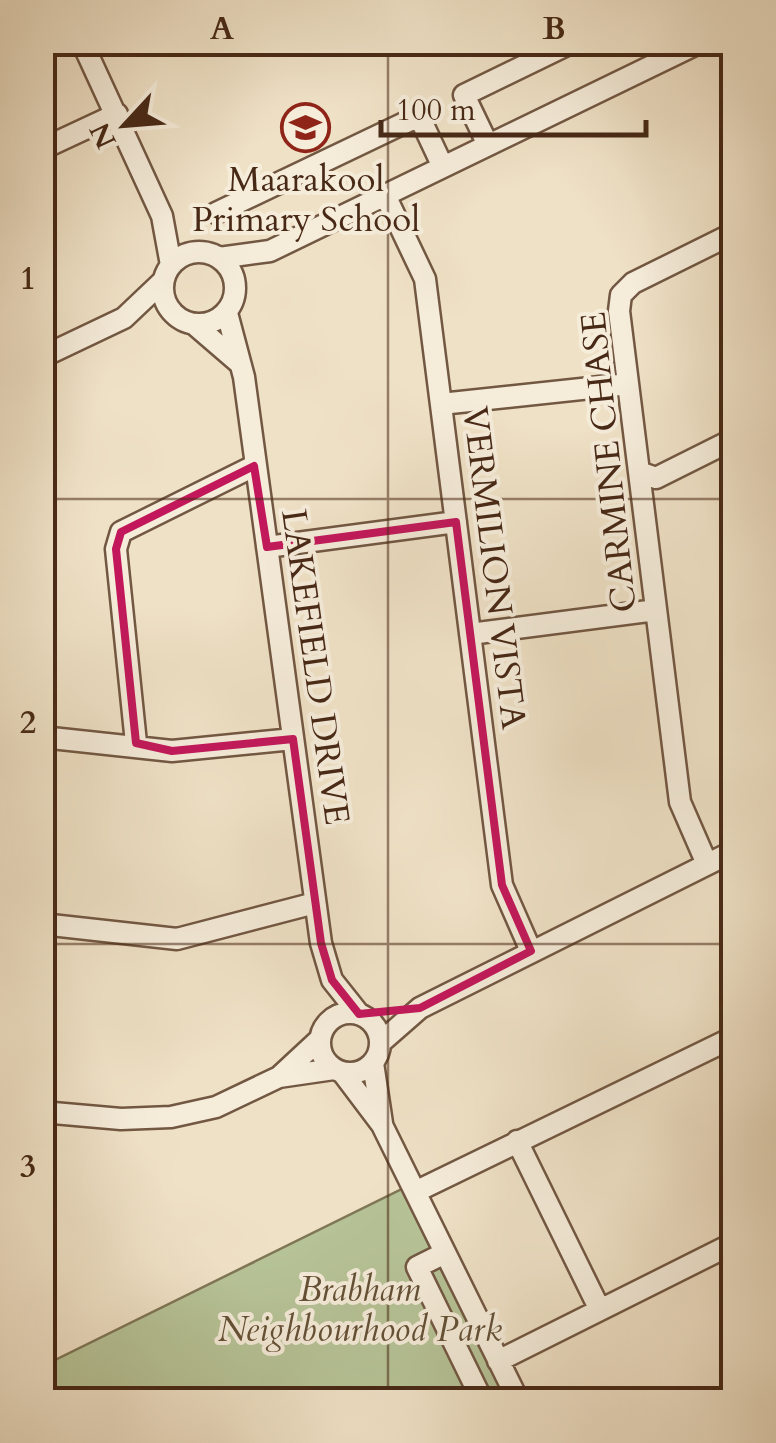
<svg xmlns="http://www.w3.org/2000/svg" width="776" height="1443" viewBox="0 0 776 1443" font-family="Cardo,serif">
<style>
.green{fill:#b6c397;stroke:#7f7656;stroke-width:2.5}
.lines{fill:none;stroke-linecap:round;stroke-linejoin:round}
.minor-casing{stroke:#725742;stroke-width:25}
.minor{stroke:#f5ecda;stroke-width:20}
.marked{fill:none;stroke:#c2185b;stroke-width:8;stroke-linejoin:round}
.grid{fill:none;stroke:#482916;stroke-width:2.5;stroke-opacity:0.55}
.labels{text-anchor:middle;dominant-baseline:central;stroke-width:8;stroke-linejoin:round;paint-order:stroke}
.poi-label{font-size:35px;fill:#482916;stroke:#f5ecda}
.street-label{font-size:35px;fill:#482916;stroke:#f5ecda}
.park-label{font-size:35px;font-style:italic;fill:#645036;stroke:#f5ecda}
.neatline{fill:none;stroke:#482916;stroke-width:4}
.grid-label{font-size:32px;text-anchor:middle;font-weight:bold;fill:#482916}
</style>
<rect width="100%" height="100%" fill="#efe1c6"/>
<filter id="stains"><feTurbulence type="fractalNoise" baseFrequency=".002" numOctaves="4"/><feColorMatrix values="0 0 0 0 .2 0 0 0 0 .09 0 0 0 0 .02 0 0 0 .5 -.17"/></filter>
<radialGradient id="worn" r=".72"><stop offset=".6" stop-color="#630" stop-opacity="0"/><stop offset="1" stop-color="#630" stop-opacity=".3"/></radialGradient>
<path class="green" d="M402,1189L508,1400H43V1366Z"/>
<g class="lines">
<defs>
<path id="minor" d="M82,42L162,216L171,265
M488,145L464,95L573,42
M42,149L117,114
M385,195L425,279L502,885L531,951
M216,213L419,116L443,167
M163 288a36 36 0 1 1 72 0a36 36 0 1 1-72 0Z
M219,258L270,251L701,42
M227,313L244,377L321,943L332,980L359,1014
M195,325L238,362
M42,357L124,318L163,281
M441,404L628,384
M639,472L656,478L734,439
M267,547L456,522
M470,634L656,610
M42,737L172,751L293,739
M136,743L116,549L121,532L254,466
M707,864L680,802L619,311L621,295L633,283L734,233
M42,924L177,939L315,903
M320 1043a30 30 0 1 1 60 0a30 30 0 1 1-60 0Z
M380,1043L420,1008L734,851
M373,1063L382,1123
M342,1072L382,1125L518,1400
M279,1077L320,1039
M42,1112L121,1119L171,1117L216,1107L279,1077L334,1069
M517,1141L599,1308
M415,1192L734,1037
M445,1253L417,1267L482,1400
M498,1361L734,1243"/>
</defs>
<use href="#minor" class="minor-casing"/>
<use href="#minor" class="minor"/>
</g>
<path class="marked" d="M254,466L267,547L456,522L502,885L531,951L420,1008L359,1014L332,980L321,943L293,739L172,751L136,743L116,549L121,532Z"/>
<path class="grid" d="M388,42V1400M42,499H734M42,944H734"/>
<defs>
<symbol id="school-ring" viewBox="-11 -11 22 22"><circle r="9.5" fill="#f5ecda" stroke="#8f2418" stroke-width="1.5"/><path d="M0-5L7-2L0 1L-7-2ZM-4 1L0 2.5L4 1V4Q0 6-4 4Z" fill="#8f2418"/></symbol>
</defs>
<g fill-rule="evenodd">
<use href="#school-ring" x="278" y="100" width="55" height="55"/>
</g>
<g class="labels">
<g class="poi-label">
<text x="306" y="180">Maarakool<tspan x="306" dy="40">Primary School</tspan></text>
</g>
<g class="street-label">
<text transform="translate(609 462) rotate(-96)">CARMINE CHASE</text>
<text transform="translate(494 568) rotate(83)">VERMILION VISTA</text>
<text transform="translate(315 667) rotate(82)">LAKEFIELD DRIVE</text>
</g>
<g class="park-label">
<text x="360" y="1290">Brabham<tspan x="360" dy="40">Neighbourhood Park</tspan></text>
</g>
</g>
<rect width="776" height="1443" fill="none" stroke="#efe1c6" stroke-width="110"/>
<g transform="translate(125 125) rotate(244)" stroke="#f5ecda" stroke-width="8" paint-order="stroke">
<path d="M0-8L18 38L0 25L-18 38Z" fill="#482916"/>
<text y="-15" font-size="28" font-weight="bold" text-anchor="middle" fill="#482916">N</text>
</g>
<path d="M381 120v15h265v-15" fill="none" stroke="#482916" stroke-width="5"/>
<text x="396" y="120" font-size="30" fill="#482916" stroke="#f5ecda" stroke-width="8" paint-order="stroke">100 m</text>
<rect x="55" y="55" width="666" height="1333" class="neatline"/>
<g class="grid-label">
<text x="222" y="39">A</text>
<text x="554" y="39">B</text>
<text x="28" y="289">1</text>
<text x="28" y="733">2</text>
<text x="28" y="1177">3</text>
</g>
<rect width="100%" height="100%" filter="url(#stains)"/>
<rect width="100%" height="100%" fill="url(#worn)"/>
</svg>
